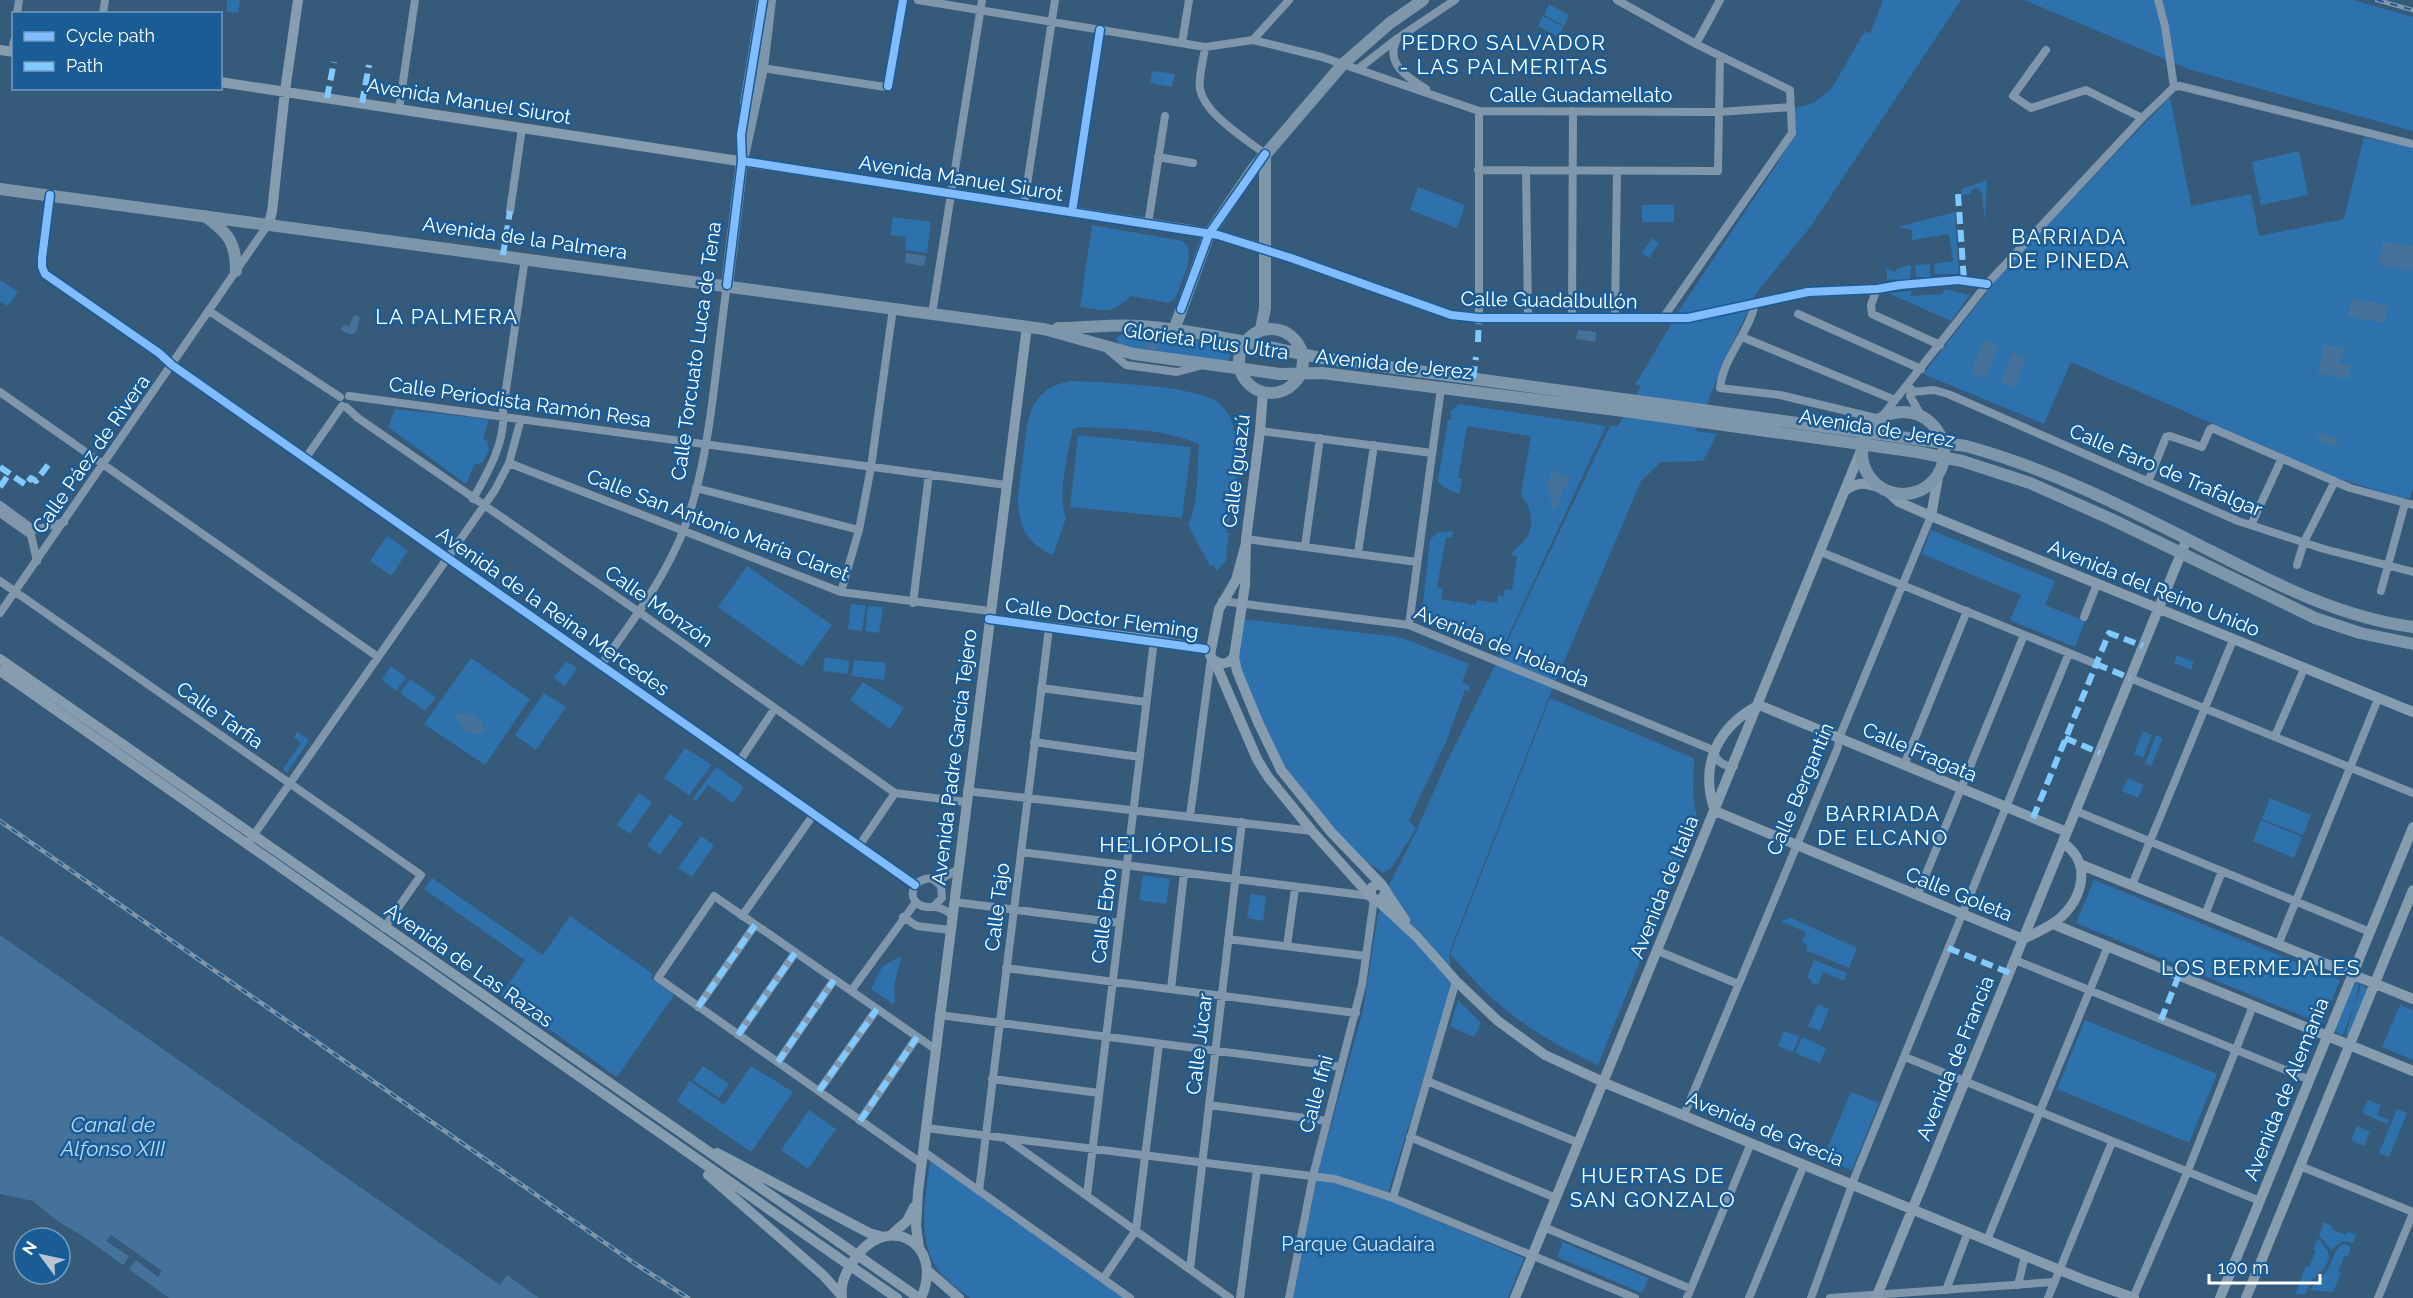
<svg xmlns="http://www.w3.org/2000/svg" width="2413" height="1298" viewBox="0 0 2413 1298" font-family="Raleway,sans-serif">
<style>
.green{fill:#2d72ac}
.water{fill:#45729b}
.pier{fill:#365a79}
.lines{fill:none;stroke-linecap:round;stroke-linejoin:round}
.street{stroke:#7f96ab;stroke-width:8}
.secondary{stroke:#869db0;stroke-width:10}
.primary{stroke:#7d96aa;stroke-width:12}
.rail-casing{stroke:#7f96ab;stroke-width:4.5}
.rail{stroke:#195c96;stroke-width:2;stroke-dasharray:7;stroke-linecap:butt}
.secondary-bridge{stroke:#869db0;stroke-width:10}
.quiet{stroke:#80caff;stroke-width:6;stroke-dasharray:12 6;stroke-linecap:butt}
.cycleway-casing{stroke:#195c96;stroke-width:11}
.cycleway{stroke:#80bcff;stroke-width:8}
.labels{text-anchor:middle;dominant-baseline:central;stroke-width:5;stroke-linejoin:round;paint-order:stroke}
.street-label{font-size:20px;fill:#fff;stroke:#195c96}
.park-label{font-size:20px;fill:#d2e9fb;stroke:#195c96}
.neighbourhood-label{font-size:21px;letter-spacing:1.5px;fill:#fff;stroke:#195c96}
.water-label{font-size:21px;font-style:italic;fill:#b8dbf7;stroke:#195c96}
</style>
<rect width="100%" height="100%" fill="#365a79"/>
<path class="green" d="M227,0H240L238,13L227,12Z
M1883,0H1961L1811,226L1757,292L1725,359L1696,431L1717,434L1703,461L1661,462L1641,481L1549,697L1449,953L1452,986L1386,1199L1524,1258L1508,1298H1293L1319,1168L1363,1010L1378,915L1390,883L1415,834L1448,759L1504,648L1610,426H1618L1641,386L1635,385L1682,306L1777,164L1794,134L1795,108L1814,103L1832,88L1865,31L1870,34Z
M2024,0H2353L2413,17V131L2188,69Z
M1549,4L1569,15L1564,26L1544,15Z
M1543,16L1563,27L1558,37L1538,26Z
M1152,71L1175,74L1172,87L1150,83Z
M2170,97L2191,206L2251,194L2259,236L2344,219L2364,137L2413,148V489L2410,498H2402L2349,482L2347,479L2344,481L2071,362L2044,424L1923,374L2003,271Z
M2299,151L2308,195L2261,205L2252,162Z
M1987,180L1985,222L1982,194L1978,188L1971,190V194L1962,195V189Z
M1418,187L1465,205L1457,228L1410,210Z
M1642,205H1674V222H1642Z
M1955,212L1959,274H1935L1934,264L1953,261L1949,234L1912,240V230L1898,227Z
M893,217L931,222L927,253L905,250L906,237L890,235Z
M1092,225L1183,241C1198,254 1180,283 1175,299L1169,303L1131,296C1109,315 1107,311 1080,307Z
M1652,238L1659,243L1649,258L1642,253Z
M1886,257L1887,268L1895,272L1898,268L1911,265L1910,282L1895,284V279L1887,280Z
M1930,264V277H1916L1915,265Z
M0,280L18,292L8,306L0,301Z
M1945,289L1970,295L1951,321L1888,293L1911,291V296L1942,294Z
M1127,334H1149L1231,346L1229,362L1138,349L1119,344L1116,338L1120,335Z
M1070,381C1100,382 1199,385 1220,404C1249,430 1235,499 1226,533H1229L1226,557L1228,558L1217,571L1213,565L1210,566L1188,525C1199,505 1197,467 1199,444C1163,428 1118,429 1079,427L1073,429C1068,450 1057,499 1066,518L1053,555C1026,544 1018,525 1018,496C1020,480 1022,465 1024,449C1028,414 1031,389 1070,381Z
M1459,404L1606,426L1503,647L1428,621L1422,611L1430,540L1437,533L1453,531L1452,538L1446,537L1437,587L1443,589L1441,599L1476,605L1477,600L1497,603L1498,595L1504,596L1505,589L1512,590L1517,556L1511,555C1513,549 1520,547 1524,541C1536,526 1532,509 1521,495L1531,436L1467,426L1458,478L1462,479L1459,494L1443,487L1438,481L1448,420H1451V414L1449,413Z
M395,409L489,419L483,439L487,440L489,451L483,462L474,465L466,484L388,427Z
M1078,435L1191,447L1182,518L1070,507Z
M1931,530L2055,581L2045,605L2085,621L2075,647L2010,620L2021,595L1922,554Z
M387,536L408,551L391,576L370,561Z
M747,566L832,625L802,667L718,607Z
M851,604L866,606L862,631L848,629Z
M868,606L883,607L879,633L865,631Z
M1241,619L1398,637L1399,640L1400,637L1469,664L1462,682L1470,686L1469,691L1465,690L1446,742L1409,820L1416,829L1391,868L1383,873L1363,859L1333,828L1288,775L1238,667Z
M2177,655L2194,662L2191,670L2174,663Z
M825,657L849,661L848,674L823,671Z
M471,658L530,699L485,765L424,724Z
M854,660L886,663L884,680L852,676Z
M566,661L577,668L565,686L554,678Z
M391,666L406,677L396,691L382,680Z
M410,679L436,697L425,711L400,693Z
M863,682L904,708L890,729L850,700Z
M544,693L566,707L536,750L515,735Z
M1550,698L1694,758L1693,795L1697,820L1598,1065C1562,1048 1529,1030 1499,1004C1481,989 1466,971 1450,954Z
M2143,731L2152,735L2143,758L2134,754Z
M297,732L309,740L287,773L283,769L301,743L294,737Z
M2156,735L2163,738L2151,766L2145,764Z
M685,748L712,765L689,795L664,778Z
M716,767L744,787L733,803L708,785L696,801L693,799Z
M2128,778L2144,785L2138,798L2122,791Z
M639,793L652,802L630,834L617,825Z
M2270,798L2311,815L2303,835L2262,819Z
M670,814L683,823L660,855L647,846Z
M2261,820L2302,837L2294,858L2253,841Z
M701,836L714,845L692,877L678,868Z
M1143,875L1170,879L1166,904L1139,900Z
M432,878L543,955L570,916L653,974L651,978L674,995L617,1077L501,995L525,960L424,889Z
M2094,880L2340,980L2322,1024L2076,923Z
M1251,894L1266,896L1263,921L1247,918Z
M1789,917L1857,948L1849,968L1806,950L1807,945L1802,942L1806,932L1782,922L1783,919L1787,920Z
M899,957L901,959L894,985L895,1001L893,1004L871,989L882,967Z
M1814,960L1847,973L1844,981L1823,972L1818,985L1811,983L1812,980L1807,978Z
M2355,982L2359,983L2354,1007L2342,1036L2335,1031Z
M2361,984L2367,989L2348,1036L2345,1037Z
M1458,1000L1481,1023L1474,1037L1450,1026Z
M1818,1004L1829,1009L1820,1031L1808,1026Z
M2400,1005L2413,1010V1060L2382,1047Z
M2085,1020L2217,1074L2189,1143L2057,1089Z
M1784,1031L1799,1036L1793,1052L1778,1046Z
M1802,1037L1826,1048L1820,1063L1795,1053Z
M703,1066L729,1084L719,1098L693,1080Z
M751,1066L793,1092L751,1152L677,1101L690,1081L724,1105Z
M1851,1092L1879,1103L1852,1170L1823,1158Z
M2368,1100L2381,1105L2377,1115L2389,1120L2387,1124L2362,1113Z
M2397,1109L2407,1113L2389,1157L2379,1153Z
M809,1110L836,1129L808,1169L781,1150Z
M2357,1126L2370,1132L2364,1146L2351,1140Z
M930,1160L1124,1298H970C959,1289 946,1281 938,1270C916,1238 926,1196 930,1160Z
M2324,1222L2332,1226V1229L2346,1235L2348,1232L2356,1235L2353,1243L2343,1241L2331,1250L2319,1235Z
M2318,1238L2328,1251L2329,1259L2324,1269L2312,1280L2305,1294L2295,1295L2306,1266L2309,1267L2316,1250L2313,1249Z
M1563,1242L1649,1278L1642,1293L1557,1257Z
M2344,1244L2351,1246L2348,1256L2344,1257L2338,1272L2341,1273L2333,1292L2311,1290C2314,1281 2320,1279 2326,1272C2334,1262 2332,1249 2344,1244Z"/>
<path class="water" d="M2383,241L2413,246V271L2378,265Z
M906,253L926,256L924,266L905,263Z
M2351,298L2388,305L2384,323L2348,316Z
M354,315L360,317L357,330L354,334H349L341,330L343,325L349,326Z
M1578,330L1596,332L1595,342L1576,339Z
M1145 343a7 7 0 1 1 14 0a7 7 0 1 1-14 0Z
M1984,340L2000,346L1985,379L1970,373Z
M2323,344L2347,348L2338,363L2351,364L2348,379L2318,374Z
M2013,352L2027,358L2014,388L2000,382Z
M2320,432L2339,439L2335,448L2317,440Z
M1553,470L1569,478L1566,489L1563,488L1558,505L1553,509L1550,500L1552,498L1546,487Z
M468,711L481,720L486,732L477,735L466,733L455,716V713L466,714Z
M0,935L500,1285L507,1275L539,1298H169L84,1237L56,1220L33,1201L0,1194Z"/>
<path class="pier" d="M111,1235L162,1271L158,1277L136,1260L127,1272L122,1268L129,1256L106,1241Z"/>
<g class="lines">
<path class="street" d="M918,0L1205,47L1253,40L1322,57L1479,111L1719,112L1791,107
M1617,0L1696,44L1790,90L1792,133L1663,318
M2158,0L2165,26L2174,87
M17,14L19,0
M103,14L105,0
M1397,39C1384,63 1408,78 1426,89
M1253,40L1289,0
M1182,43L1189,0
M1696,44L1720,0
M1205,47C1204,59 1198,76 1200,89C1205,115 1245,138 1265,154
M2046,50L2013,96L2031,108L2086,90L2142,118
M12,52L14,41
M762,68L885,87L889,83L903,0
M1358,69L1398,38L1455,0
M2174,87L2180,86L2413,144
M399,109L415,0
M1479,111V318
M1158,157L1193,163
M1478,170L1718,171L1720,56
M1526,170L1528,317
M50,195L42,258V267L45,274L159,353L172,365L915,885
M1024,205L1055,0
M510,211L522,128
M1072,212L1100,30
M1148,224L1165,116
M1265,249L1451,315L1479,318H1688L1808,292L1877,289L1900,285L1958,280L1987,284
M1877,289L1871,305L1872,314L1940,345
M1755,303C1749,334 1723,357 1720,388L1780,395L1880,419L1987,284L2142,118L2174,87
M209,311L340,397
M932,314L982,0
M1798,314L1921,369
M1572,317L1573,111
M1615,318L1617,171
M1742,337L1895,400
M1106,348L1126,365L1177,372L1203,365
M1911,389L1910,396L1922,417
M0,392L378,657
M1911,392L1934,390L1948,394L2238,521L2324,549L2413,572
M349,396L1006,485
M346,407L358,418L639,612L895,793L966,802
M1260,431L1432,453
M305,459L342,406
M509,463L841,592L990,611
M2148,482L2166,437L2170,436L2202,447L2210,429L2212,428L2350,488L2413,505
M696,488L859,530
M473,499C488,472 506,442 503,410L525,258
M0,505L34,530L64,522
M0,513L31,535L37,561
M2251,525L2282,458
M1246,539L1417,562
M1305,546L1320,438
M1821,552L2096,664
M1358,553L1374,445
M2297,565L2304,542L2335,481
M0,581L421,875L384,928
M2381,591L2405,503
M841,592L859,530L871,467L893,308
M1222,601L1409,625L1713,750C1716,760 1722,767 1734,766
M913,603L929,474
M0,613L269,223
M2084,617L2097,584
M1409,625L1441,388
M601,665C630,625 659,586 679,541C711,468 715,365 727,285
M2130,678L2413,793
M1041,688L1146,702
M2275,736L2304,669
M1034,742L1140,757
M739,762L775,708
M1904,765L1967,611
M967,791L1312,831
M2076,811L2370,932
M1190,816L1211,658
M251,839L495,490L509,463L521,419
M859,846L895,793
M1021,852L1370,896
M937,881L957,870
M2132,885L2233,640
M1917,896L2024,635
M954,902L1120,923
M933,907L942,898L941,886L933,879C917,875 904,896 920,905C925,908 929,907 934,907C941,907 947,911 952,915
M2205,915L2222,871
M742,916L814,814
M903,917L917,926L950,930
M1228,939L1366,956
M2278,945L2378,699
M1287,946L1295,888
M1658,951L1738,984
M2015,960L2310,1080
M1006,968L1356,1013
M1171,989L1184,873
M851,991L916,902
M698,1007L755,925
M939,1015L1341,1067
M738,1035L795,953
M1905,1057L2260,1201
M778,1062L834,980
M992,1079L1099,1093
M1427,1081L1579,1143
M819,1091L877,1009
M1209,1105L1327,1121
M1684,1115L1838,747L1839,738L1931,516
M860,1121L917,1037
M926,1128L1335,1179L1393,1198L1635,1298
M1410,1137L1556,1198
M1007,1139L1230,1298
M923,1151L1130,1298
M921,1163L658,978L714,896L935,1049
M2300,1166L2413,1212
M979,1191L1049,628
M1087,1195L1154,640
M1393,1198L1456,981
M1544,1227L1691,1289
M1987,1240L2108,946
M1190,1269L1242,822
M1103,1279L1136,1230L1159,1044
M2018,1285L2025,1256
M1946,1290L1968,1232
M1240,1298L1257,1169
M1289,1298L1313,1176L1362,985L1374,899
M1687,1298L1751,1143
M1749,1298L1804,1165
M1811,1298L1856,1174L2069,653
M1830,1298L2054,1282
M2048,1298L2112,1142
M2133,1298L2187,1173L2253,1006
M2378,1298L2413,1213"/>
<path class="secondary" d="M0,50L14,52
M220,82L1185,229L1218,235L1265,249
M269,223L272,212L285,91L298,0
M1846,490C1859,481 1866,483 1881,488
M1886,490L1899,502L1931,516L2413,712
M1931,516L1939,472
M1246,543L1236,580L1219,609L1210,655L1213,660L1221,664L1229,662L1234,657L1245,585L1246,539L1260,431L1263,392
M989,619L1154,640L1210,650
M1234,657L1237,671L1258,722L1281,770L1331,832L1382,885
M0,659L840,1243
M1215,662L1257,759L1268,777L1312,831L1372,898L1377,900L1382,899L1386,891L1382,885H1376L1371,888V894
M0,671L833,1254
M1759,705L2067,832
M1715,811L2023,939C2033,934 2043,930 2052,924C2081,906 2095,864 2063,843
M1715,811C1699,766 1717,727 1759,705
M2082,865L2413,999
M1387,893L1405,920
M1377,900L1417,937L1456,981L1498,1021L1545,1055L1612,1086L2084,1280L2134,1298
M2053,924L2413,1071
M717,1153L869,1233L880,1236
M708,1175L823,1275L841,1295
M891,1235L907,1221L914,1207
M919,1248L916,1226L918,1192L1027,326
M928,1271L959,1298
M842,1298C840,1284 845,1274 852,1263C885,1209 946,1242 921,1298
M1515,1298L1862,448
M1876,1298L2187,539
M2220,1298L2413,827
M2246,1298L2413,890"/>
<path class="primary" d="M746,103L763,0
M0,189L1044,329L1134,354L1280,374L1322,373L1624,411L1917,452L1962,461L2030,483L2111,519L2315,618L2360,633L2413,644
M205,216C228,233 236,242 236,271
M727,285L742,161L762,68L770,0
M1058,328C1085,328 1113,324 1141,326C1202,331 1262,346 1322,358L1966,446C2047,468 2122,506 2197,544C2266,579 2336,617 2413,627
M1239 361a32 32 0 1 1 64 0a32 32 0 1 1-64 0Z
M1261,329L1265,308V154
M1174,330L1209,234L1253,169L1343,64L1390,23L1423,0
M1862 453a41 41 0 1 1 82 0a41 41 0 1 1-82 0Z"/>
<defs>
<path id="rail" d="M2377,0L2413,10
M0,821L634,1263L688,1298"/>
</defs>
<use href="#rail" class="rail-casing"/>
<use href="#rail" class="rail"/>
<path class="secondary-bridge" d="M840,1243L919,1298
M833,1254L897,1298"/>
<path class="quiet" d="M327,98L334,62
M362,103L369,65
M1958,194L1964,281
M503,255L510,211
M1478,342L1479,318
M1473,378L1476,357
M0,467L26,485L31,478L36,481L48,465
M0,487L9,474
M2096,664L2130,678
M2065,738L2100,753
M2033,818L2109,633L2143,646
M1948,948L2010,973
M698,1007L755,925
M2161,1020L2179,975
M738,1035L795,953
M778,1062L834,980
M819,1091L877,1009
M860,1121L917,1037"/>
<defs>
<path id="cycleway" d="M888,86L903,0
M742,161L1218,235L1291,258L1451,315L1479,318H1688L1808,292L1877,289L1900,285L1958,280L1987,284
M50,195L42,258V267L45,274L159,353L172,365L915,885
M1072,212L1100,30
M727,285L742,161L741,135L763,0
M1181,309L1209,234L1265,154
M989,619L1205,649"/>
</defs>
<use href="#cycleway" class="cycleway-casing"/>
<use href="#cycleway" class="cycleway"/>
</g>
<g class="labels">
<g class="street-label">
<text x="1581" y="95">Calle Guadamellato</text>
<text transform="translate(469 101) rotate(9)">Avenida Manuel Siurot</text>
<text transform="translate(961 178) rotate(9)">Avenida Manuel Siurot</text>
<text transform="translate(525 238) rotate(8)">Avenida de la Palmera</text>
<text transform="translate(1549 300) rotate(1)">Calle Guadalbullón</text>
<text transform="translate(1206 341) rotate(8)">Glorieta Plus Ultra</text>
<text transform="translate(696 351) rotate(-82)">Calle Torcuato Luca de Tena</text>
<text transform="translate(1394 364) rotate(6)">Avenida de Jerez</text>
<text transform="translate(520 402) rotate(8)">Calle Periodista Ramón Resa</text>
<text transform="translate(1877 428) rotate(9)">Avenida de Jerez</text>
<text transform="translate(91 454) rotate(-55)">Calle Páez de Rivera</text>
<text transform="translate(2166 470) rotate(23)">Calle Faro de Trafalgar</text>
<text transform="translate(1236 471) rotate(-83)">Calle Iguazú</text>
<text transform="translate(718 525) rotate(21)">Calle San Antonio María Claret</text>
<text transform="translate(2154 588) rotate(22)">Avenida del Reino Unido</text>
<text transform="translate(659 606) rotate(35)">Calle Monzón</text>
<text transform="translate(553 611) rotate(35)">Avenida de la Reina Mercedes</text>
<text transform="translate(1102 618) rotate(8)">Calle Doctor Fleming</text>
<text transform="translate(1502 646) rotate(22)">Avenida de Holanda</text>
<text transform="translate(220 715) rotate(35)">Calle Tarfia</text>
<text transform="translate(1920 752) rotate(23)">Calle Fragata</text>
<text transform="translate(954 757) rotate(-83)">Avenida Padre García Tejero</text>
<text transform="translate(1800 789) rotate(-67)">Calle Bergantín</text>
<text transform="translate(1664 887) rotate(-68)">Avenida de Italia</text>
<text transform="translate(1959 894) rotate(22)">Calle Goleta</text>
<text transform="translate(997 907) rotate(-83)">Calle Tajo</text>
<text transform="translate(1104 916) rotate(-83)">Calle Ebro</text>
<text transform="translate(469 965) rotate(35)">Avenida de Las Razas</text>
<text transform="translate(1199 1044) rotate(-83)">Calle Júcar</text>
<text transform="translate(1955 1058) rotate(-68)">Avenida de Francia</text>
<text transform="translate(2286 1089) rotate(-68)">Avenida de Alemania</text>
<text transform="translate(1316 1094) rotate(-75)">Calle Ifni</text>
<text transform="translate(1765 1129) rotate(22)">Avenida de Grecia</text>
</g>
<g class="park-label">
<text x="1358" y="1244">Parque Guadaíra</text>
</g>
<g class="neighbourhood-label">
<text x="1504" y="42">PEDRO SALVADOR<tspan x="1504" dy="24">- LAS PALMERITAS</tspan></text>
<text x="2069" y="236">BARRIADA<tspan x="2069" dy="24">DE PINEDA</tspan></text>
<text x="447" y="316">LA PALMERA</text>
<text x="1883" y="813">BARRIADA<tspan x="1883" dy="24">DE ELCANO</tspan></text>
<text x="1167" y="844">HELIÓPOLIS</text>
<text x="2261" y="967">LOS BERMEJALES</text>
<text x="1653" y="1175">HUERTAS DE<tspan x="1653" dy="24">SAN GONZALO</tspan></text>
</g>
<g class="water-label">
<text x="113" y="1124">Canal de<tspan x="113" dy="24">Alfonso XIII</tspan></text>
</g>
</g>
<rect x="12" y="12" width="210" height="78" fill="#195c96" stroke="#759dc0" stroke-width="1.5"/>
<rect x="24" y="32" width="30" height="9" fill="#80bcff" stroke="#759dc0" stroke-width="1.5"/>
<text x="66" y="42" font-size="18" fill="#ffffff">Cycle path</text>
<rect x="24" y="62" width="30" height="9" fill="#80caff" stroke="#759dc0" stroke-width="1.5"/>
<text x="66" y="72" font-size="18" fill="#ffffff">Path</text>
<g transform="translate(42 1256) rotate(303)"><circle r="28" fill="#195c96" stroke="#759dc0" stroke-width="1.5"/>
<path d="M0-4.5L10 22L0 15L-10 22Z" fill="#b9c5d0"/>
<text y="-9" font-size="16" font-weight="bold" text-anchor="middle" fill="#ffffff">N</text>
</g>
<path d="M2209 1274v9h111v-9" fill="none" stroke="#ffffff" stroke-width="3"/>
<text x="2218" y="1274" font-size="18" fill="#ffffff" stroke="#195c96" stroke-width="4.5" paint-order="stroke">100 m</text>
</svg>
